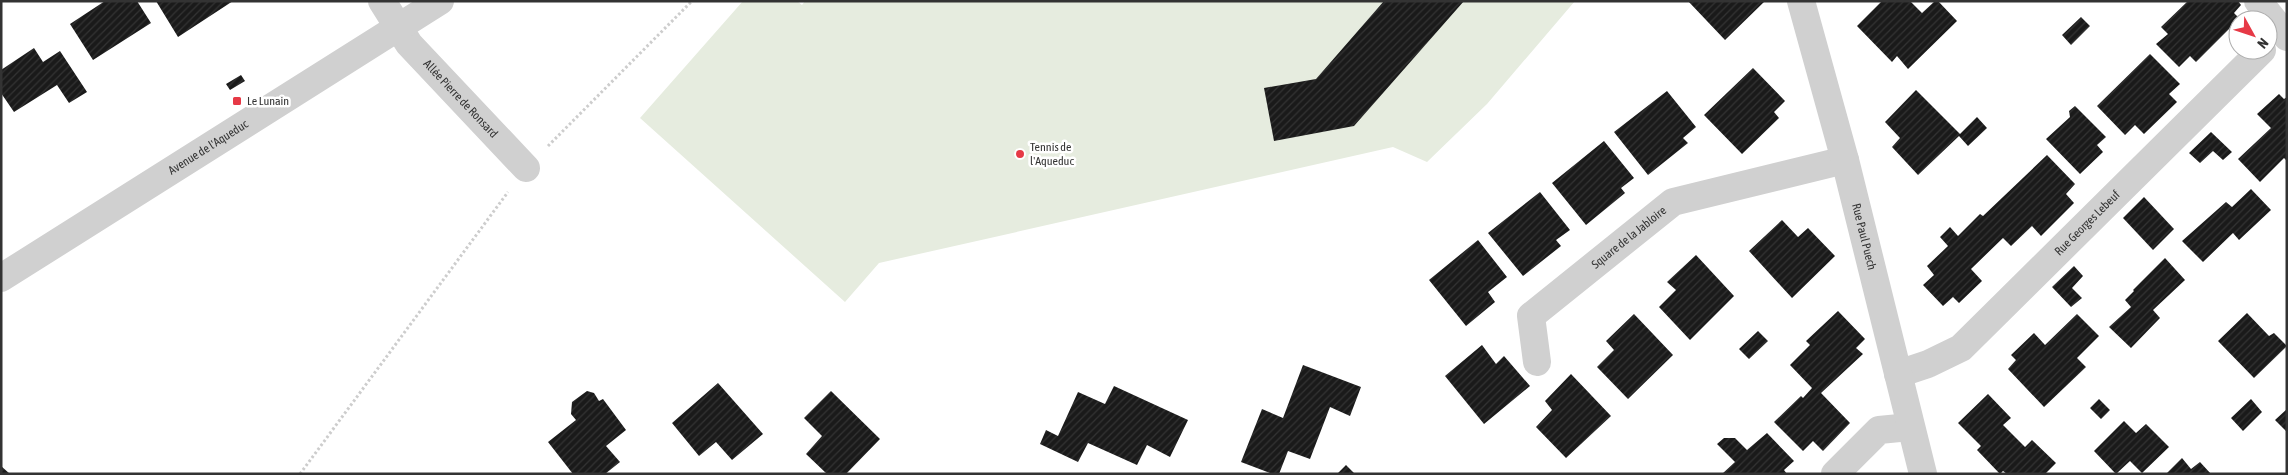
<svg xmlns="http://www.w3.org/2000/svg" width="2288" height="475" viewBox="0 0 2288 475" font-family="'Asap Condensed',sans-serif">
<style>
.pitch{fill:#e6ecdf}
.building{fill:url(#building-hatch)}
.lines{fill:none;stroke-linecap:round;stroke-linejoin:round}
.path{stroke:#cdcdcd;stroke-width:3;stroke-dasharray:2.5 2.5;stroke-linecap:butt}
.minor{stroke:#d0d0d0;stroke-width:28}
.tertiary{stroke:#d0d0d0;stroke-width:28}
.poi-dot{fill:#e63946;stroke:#fff;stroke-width:2}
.labels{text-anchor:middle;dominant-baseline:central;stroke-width:5;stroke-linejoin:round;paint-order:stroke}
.street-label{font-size:12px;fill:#333;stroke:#fff}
.poi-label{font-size:12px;fill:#333;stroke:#fff;text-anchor:start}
</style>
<defs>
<pattern id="building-hatch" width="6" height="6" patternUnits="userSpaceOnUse" patternTransform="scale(1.25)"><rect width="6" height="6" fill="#1a1a1a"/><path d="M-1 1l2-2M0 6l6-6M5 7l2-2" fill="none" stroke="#333"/></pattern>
</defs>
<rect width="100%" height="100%" fill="#fff"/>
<path class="pitch" d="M743,1H797L802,5L805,1H1575L1487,104L1427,162L1393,147L879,263L845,302L640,118Z"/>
<path class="building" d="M105,1H137L151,23L93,60L70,24Z
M156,1H233L178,37Z
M1384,1H1464L1354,126L1274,141L1264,88L1316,79Z
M1688,1H1765L1725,40Z
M1882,1H1910L1922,13L1935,1H1938L1957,21L1908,69L1897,56L1892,62L1857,26Z
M2188,1H2238L2241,5L2234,13L2241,20H2238L2196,62L2190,56L2179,67L2156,44L2168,34L2161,27Z
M2081,17L2090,26L2071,45L2062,35Z
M34,48L43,62L60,51L87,92L69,103L57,85L14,112L1,93V70Z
M2150,54L2180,84L2169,94L2177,102L2144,134L2135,125L2125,135L2097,106Z
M1753,68L1785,101L1774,112L1779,118L1742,154L1704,115Z
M241,75L245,81L230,90L226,84Z
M1916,90L1960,134L1977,117L1987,128L1968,146L1959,136L1918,175L1892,147L1900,138L1885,122Z
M1667,91L1696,127L1683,138L1688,143L1648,175L1614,132Z
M2279,94L2284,99L2287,97V161L2284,158L2260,182L2238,159L2271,128L2257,114Z
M2075,106L2106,137L2097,145L2103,152L2080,174L2046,139L2070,117L2069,111Z
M2211,132L2232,152L2223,160L2213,151L2200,163L2189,153Z
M1604,141L1634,178L1621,188L1625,193L1586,225L1552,183Z
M2047,155L2075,184L2066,194L2074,203L2041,236L2032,226L2011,246L2003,238L1971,269L1982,281L1959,303L1953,297L1943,306L1923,285L1934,275L1927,266L1948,246L1940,237L1950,227L1958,236L1980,214L1983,216Z
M2251,189L2271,210L2239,240L2233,233L2203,262L2182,241L2226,202L2232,207Z
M1540,192L1570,230L1556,240L1561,246L1523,276L1488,233Z
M2144,197L2174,229L2153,250L2123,218Z
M1782,220L1798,237L1808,228L1835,256L1792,298L1749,251Z
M1478,240L1507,277L1488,292L1495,302L1466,326L1429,280Z
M1696,255L1734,296L1690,340L1659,307L1676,290L1667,282Z
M2165,258L2185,280L2153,310L2160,318L2131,348L2109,327L2131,307L2125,300L2134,291L2133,290Z
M2074,266L2083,276L2072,288L2082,298L2071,307L2052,287Z
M1838,311L1865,339L1856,348L1863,354L1821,393L1850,423L1823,451L1813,441L1803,451L1774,422L1801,396L1803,398L1812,388L1790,365L1810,345L1806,341Z
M2247,313L2269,336L2274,333L2287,346L2254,378L2218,341Z
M1634,314L1673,355L1628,399L1597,367L1614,350L1606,341Z
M2077,314L2099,336L2077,358L2086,367L2044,407L2008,369L2016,360L2011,355L2034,333L2045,345Z
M1758,331L1768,341L1749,359L1739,349Z
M1482,345L1496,364L1504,356L1530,386L1484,424L1445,376Z
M1303,365L1361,387L1350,416L1330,407L1310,459L1288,451L1279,474H1273L1241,462L1262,409L1283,418Z
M1571,374L1611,416L1566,458L1536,427L1552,410L1545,401Z
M718,383L763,434L732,460L716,442L699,456L672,423Z
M1114,386L1188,420L1170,457L1147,445L1137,465L1088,443L1078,462L1040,444L1046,430L1058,436L1078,392L1105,404Z
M587,391L594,393L599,401L603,399L626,430L606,446L620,462L605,474H573L548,442L576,420L571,414L572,402Z
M831,391L880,439L846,474H827L806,454L822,436L804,418Z
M1988,394L2011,418L2003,425L2025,447L2032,440L2056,463L2045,474H2007L2003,471L2000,474L1977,450L1981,446L1958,423Z
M2099,399L2110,410L2101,419L2090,408Z
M2251,399L2262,412L2243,431L2231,418Z
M2287,409V432L2275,420Z
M2124,421L2136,433L2146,424L2169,447L2142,473L2130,461L2116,474L2094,451Z
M1767,433L1794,461L1784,470L1787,474H1722L1735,462L1717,444L1724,438H1735L1747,450Z
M2182,458L2191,469L2200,462L2211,474H2166Z
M1346,465L1355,474H1337Z
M1,466L10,474H1Z"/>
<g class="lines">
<path class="path" d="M548,146L692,1
M300,474L508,192"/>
<g class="minor">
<path id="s1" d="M382,1L409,44L526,168"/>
<path d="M2258,1L2287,37"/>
<path id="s2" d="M1,278L440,1"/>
<path id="s3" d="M1537,362L1531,316L1673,202L1845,160"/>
<path id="s4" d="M1898,374L1928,364L1961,348L2262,50"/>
<path d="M1835,474L1879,430L1910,427"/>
</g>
<path class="tertiary" id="s5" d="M1801,1L1845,160L1923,474"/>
</g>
<g class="poi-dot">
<rect x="232" y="96" width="10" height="10" rx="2.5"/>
<circle cx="1020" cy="154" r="5"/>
</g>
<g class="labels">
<g class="street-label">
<text stroke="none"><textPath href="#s1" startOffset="126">Allée Pierre de Ronsard</textPath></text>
<text stroke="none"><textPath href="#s2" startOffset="245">Avenue de l'Aqueduc</textPath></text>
<text stroke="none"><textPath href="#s4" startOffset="246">Rue Georges Lebeuf</textPath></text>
<text stroke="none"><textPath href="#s3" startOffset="172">Square de la Jabloire</textPath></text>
<text stroke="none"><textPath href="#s5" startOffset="244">Rue Paul Puech</textPath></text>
</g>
<g class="poi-label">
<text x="247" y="101">Le Lunain</text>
<text x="1030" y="147">Tennis de<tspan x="1030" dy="14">l'Aqueduc</tspan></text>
</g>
</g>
<rect width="2288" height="475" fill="none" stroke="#333333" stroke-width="5"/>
<g transform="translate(2253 35) rotate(130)"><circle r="24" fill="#ffffff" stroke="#adadad"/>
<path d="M0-4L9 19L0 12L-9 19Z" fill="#e63946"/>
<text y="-8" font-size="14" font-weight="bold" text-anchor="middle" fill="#333333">N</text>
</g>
</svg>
